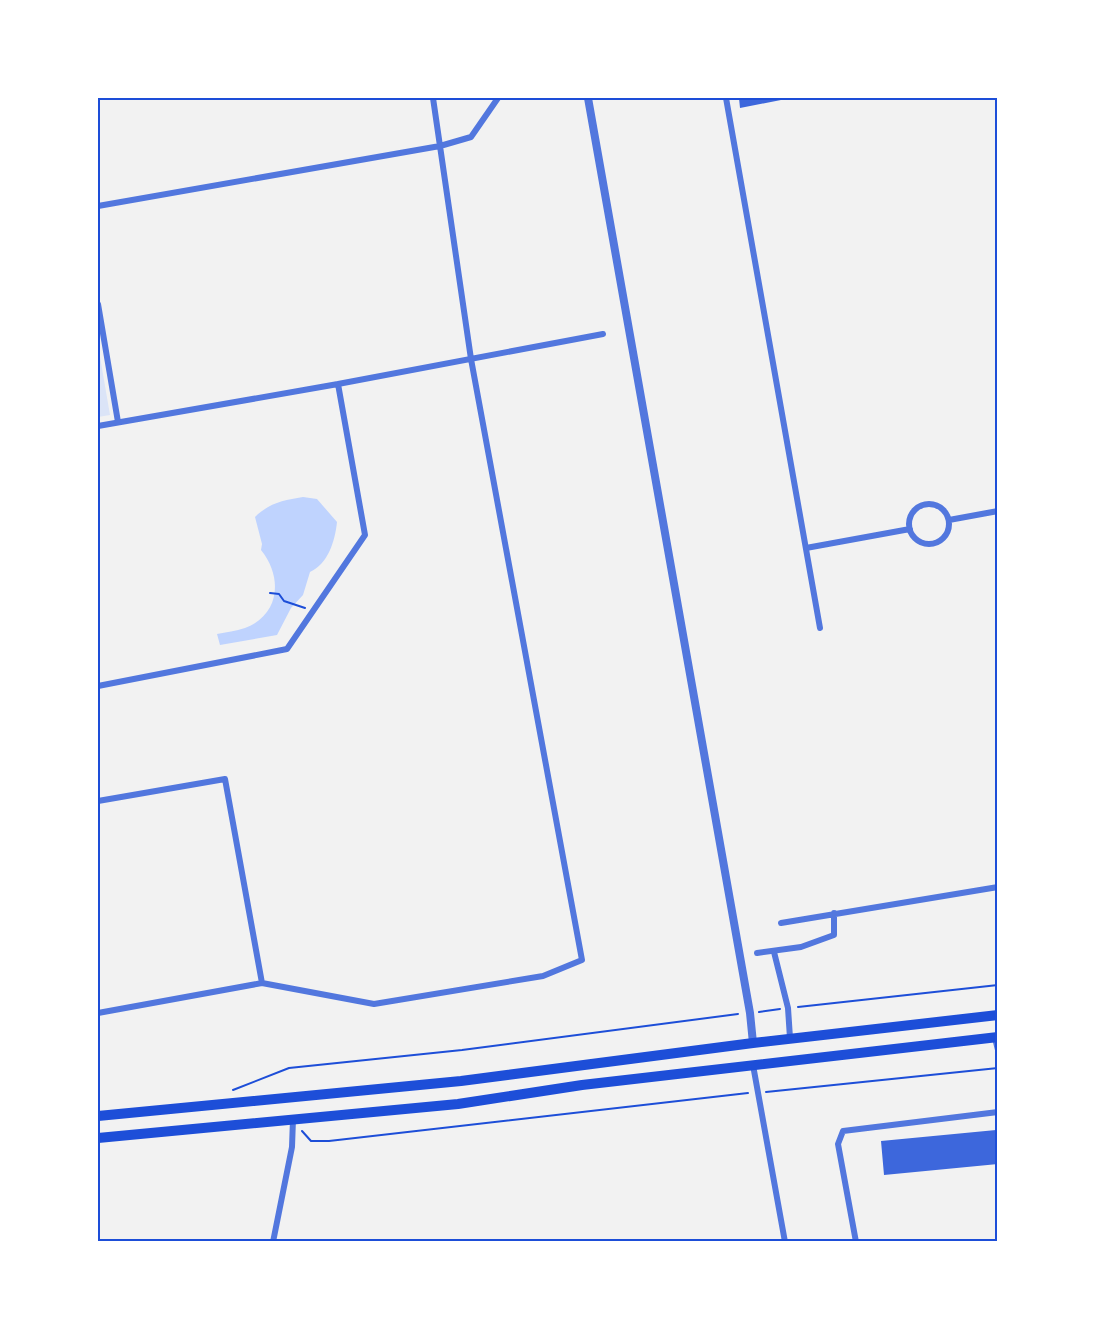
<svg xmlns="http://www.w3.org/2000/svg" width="1095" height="1339" viewBox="0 0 1095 1339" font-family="'PT Sans',sans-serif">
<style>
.green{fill:#dbe4f7}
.water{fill:#bfd3fe}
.building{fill:#3d67dc}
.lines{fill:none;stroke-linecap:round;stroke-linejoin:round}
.path{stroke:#1d4ed8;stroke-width:2}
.minor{stroke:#5277de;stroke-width:6}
.tertiary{stroke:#5277de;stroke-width:8}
.primary{stroke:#1d4ed8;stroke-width:10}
.neatline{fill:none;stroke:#1d4ed8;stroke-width:2}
</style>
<rect width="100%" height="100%" fill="#f2f2f2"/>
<path class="green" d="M98,345L110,415L98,417Z"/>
<path class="water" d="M303,497L317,499L337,522C335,541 328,564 310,572L303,595L291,608L277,635L220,645L217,634C226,632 236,631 245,628C280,615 283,577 261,550L262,544L255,517C269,503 284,500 303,497Z"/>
<path class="building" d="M739,98H786V99L740,108Z
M996,1130L998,1164L884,1175L881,1141Z"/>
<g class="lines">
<path class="path" d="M270,593L279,594L284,601L305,608
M798,1007L998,985
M759,1012L780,1009
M233,1090L289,1068L462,1050L738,1014
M766,1092L998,1068
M302,1131L311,1141H329L748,1093"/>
<path class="minor" d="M726,98L820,628
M98,206L440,146L471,137L498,98
M98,304L118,422
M98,426L338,384L603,334
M909 524a20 20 0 1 1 40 0a20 20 0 1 1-40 0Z
M949,520L998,511
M806,548L910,529
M98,686L287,649L365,535L338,384
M98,801L225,779L262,983
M781,923L998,887
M774,952L788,1008L790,1038
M757,953L801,947L834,935V913
M98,1013L262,983L374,1004L543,976L582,960L471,359L433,98
M995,1038L998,1050
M753,1065L785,1242
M273,1242L292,1147L293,1119
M856,1242L838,1144L843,1131L998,1112"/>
<path class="tertiary" d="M588,98L750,1013L753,1043"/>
<path class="primary" d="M98,1116L461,1081L753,1043L998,1015
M98,1138L458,1104L582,1085L998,1037"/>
</g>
<rect width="1095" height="1339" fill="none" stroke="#ffffff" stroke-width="198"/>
<rect x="99" y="99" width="897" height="1141" class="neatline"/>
</svg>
